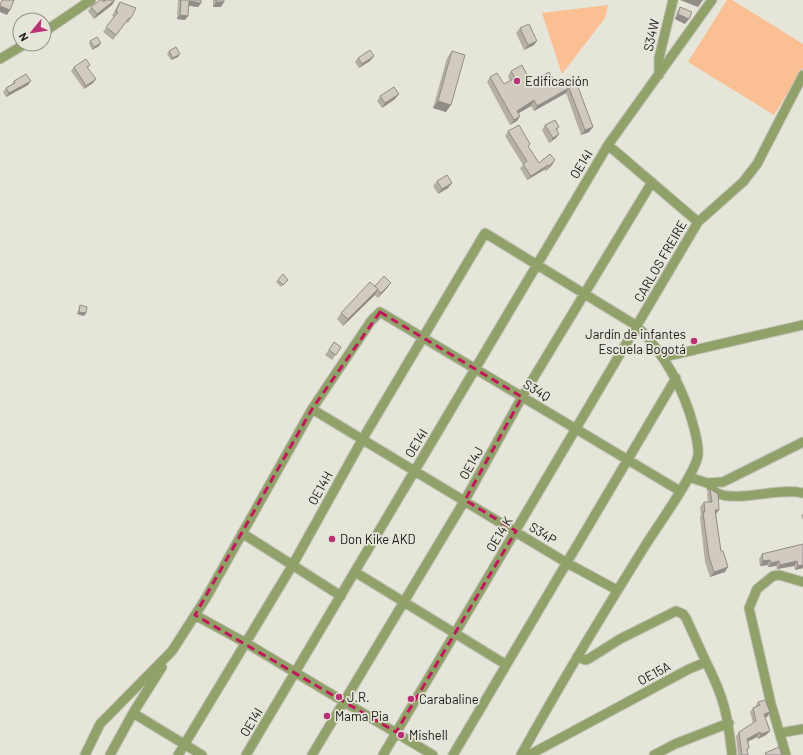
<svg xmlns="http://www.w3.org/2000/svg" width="803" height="755" viewBox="0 0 803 755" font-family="Barlow,sans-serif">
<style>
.green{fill:#fabf93}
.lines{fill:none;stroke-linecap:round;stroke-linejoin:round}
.minor-casing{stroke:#c1c0b6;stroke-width:11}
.minor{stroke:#90a269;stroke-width:9}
.wall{fill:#b4aea4}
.shaded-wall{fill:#928d86}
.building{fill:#d1cabf;stroke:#928d86}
.marked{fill:none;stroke:#c2185b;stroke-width:3;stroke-dasharray:8 5;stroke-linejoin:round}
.poi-dot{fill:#b83276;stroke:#e6e5d9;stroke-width:1.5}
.labels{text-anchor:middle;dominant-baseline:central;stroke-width:3.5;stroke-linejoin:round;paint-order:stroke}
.street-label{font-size:13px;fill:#1b1a16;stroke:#e6e5d9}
.poi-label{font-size:13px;fill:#1b1a16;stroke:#e6e5d9;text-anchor:start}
</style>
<rect width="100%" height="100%" fill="#e6e5d9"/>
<path class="green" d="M727,0H732L803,44V68L774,115L688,62Z
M608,5L605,18L562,74L542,13Z"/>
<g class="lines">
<defs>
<path id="minor" d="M44,32L91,0
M0,59L25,44
M659,75V58L673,0
M608,145L698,222
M664,357L803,325
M312,409L567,563L617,590
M689,477L707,483L723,482L803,442
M710,483C711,487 712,491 717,493C737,503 778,487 803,493
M242,533L341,596
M355,572L505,664
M195,615L246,643L433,755
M577,657L586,660L590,658L620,639L676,611L683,614L686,618L706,662
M133,713L202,755
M780,733L803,729
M85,755L100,724L172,651L206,598L312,409L371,321L380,312L680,491
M110,755L133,713L162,667
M178,755L292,566L362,440L485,233L637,326C665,355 684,389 694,428C696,436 699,447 698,455C696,473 656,528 645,546C602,615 560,684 521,755
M246,755L608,145L712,0
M312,755L465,500L522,397L652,182
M383,755L698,222L743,182L757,164L803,75
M453,755L676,378
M529,755L689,669L706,662C724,697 728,716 732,755
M654,755L675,744L729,723
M786,755L771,704L749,608L757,589L773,576L779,575L803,582"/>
</defs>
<use href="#minor" class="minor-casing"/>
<use href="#minor" class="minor"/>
</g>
<path class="wall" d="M104,0H115L112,5L94,19L88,11L91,7L104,1Z
M178,0H201V3L198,7L188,6V16L185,20L177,19Z
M213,0H224V2L221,7H213Z
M120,2L131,18L128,23L126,22L113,40L103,32L114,17L112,16L117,6Z
M680,7L685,24L675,19L677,12Z
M520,28L534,45L524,50L516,33Z
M90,41L99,46L92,50L89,43Z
M169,51L178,57L171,60L167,54Z
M452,51L446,112L433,108L447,58Z
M374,56L370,61L359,68L355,62L358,58Z
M90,65L88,68L93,83L84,89L71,71L74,67Z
M511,71L531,83L558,87L579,83L577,85L578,87L593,127L589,132L581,135L566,93L534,111L531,106L518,113L520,116L517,121L510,125L487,82L490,77L504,84L510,81L508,76Z
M14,81L28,85L6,97L3,92L6,88L12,84Z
M399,94L395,99L382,108L377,101L380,96Z
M545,125L559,127L557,130L559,134L556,138L549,143L542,130Z
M508,131L529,147L539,163L552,165L546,171L544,170L527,180L520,168L523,165L505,136Z
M437,181L448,188L438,194L433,186Z
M278,280L286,282L281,287L276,282Z
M375,286L388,287L378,298L374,295L343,326L337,319L341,313Z
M80,305L86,313L84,316L77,314L79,307Z
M334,342L341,347L332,360L325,355Z
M710,489L719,510L716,514L721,551L725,572L710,577L705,562L700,517L701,515L700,507L704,502H708L707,494Z
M803,513V520L801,516Z
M803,544V568L795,570L794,566L777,569L776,566L768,567L767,565L760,566L759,559L762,554Z
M758,702L767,717H765L770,731L766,735L758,739L757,737L748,742L749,748L747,750L748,755H738L736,736L739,732L753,723L750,712L753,708L755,707Z"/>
<path class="shaded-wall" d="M115,0L112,5L94,19L97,14Z
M680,0H703L698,7Z
M189,1L201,3L198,7L186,5Z
M216,2H224L221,7H213Z
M0,6L10,10L7,15L0,12Z
M678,14L689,19L685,24L675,19Z
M180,15L188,16L185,20L177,19Z
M537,41L534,45L524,50L528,45Z
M101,43L99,46L92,50L94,47Z
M180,54L178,57L171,60L173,58Z
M374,56L370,61L359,68L362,64Z
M96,79L93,83L84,89L86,86Z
M31,81L28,85L6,97L9,93Z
M569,88L566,93L534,111L537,106Z
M399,94L395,99L382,108L385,103Z
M534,100L531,106L514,116L517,111Z
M438,101L451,105L446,112L433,108Z
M520,116L517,121L510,125L514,120Z
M593,127L589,132L581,135L585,130Z
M559,134L556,138L549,143L553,138Z
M555,160L552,165L546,171L549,166Z
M548,165L544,170L527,180L531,176Z
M452,183L448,188L438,194L442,189Z
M391,283L388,287L378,298L381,293Z
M378,289L374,296L343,326L348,319Z
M79,312L86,313L84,316L77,314Z
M715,510H719L716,514Z
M770,560L767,565L760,566L763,561Z
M779,561L776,566L768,567L771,563Z
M797,561L794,566L777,569L780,565Z
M803,565V568L795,570L798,566Z
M728,567L725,572L710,577L714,572Z
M770,712L767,717L760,719L764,714Z
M770,731L766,735L758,739L761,734Z
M760,732L757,737L744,743L747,739Z"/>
<path class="building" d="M2,0H14L10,10L0,6Z
M100,0H103L104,2L105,0H115L97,14L91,7Z
M181,0H201V3L189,1L188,16L180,15Z
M216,0H224V2H216Z
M120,2L136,8L131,18H129L116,35L106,27L118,12H116Z
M680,7L692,12L689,19L678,14Z
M529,24L537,41L528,45L520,28Z
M97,37L101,43L94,47L90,41Z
M176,47L180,54L173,58L169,51Z
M370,50L374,56L362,64L358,58Z
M452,51L465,55L451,105L438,101Z
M86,59L90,65L87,67L96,79L86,86L74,67Z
M522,65L531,83L549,72L558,87L577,79L579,83L577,84L578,87L593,127L585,130L569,88L537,106L534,100L517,111L520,116L514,120L490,77L497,73L504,84L515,78L511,71Z
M26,74L31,81L9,93L6,88L15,83L14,81Z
M394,87L399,94L385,103L380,96Z
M555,120L559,127L556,129L559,134L553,138L545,125Z
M519,125L530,144L528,146L539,163L550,154L555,160L549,166L548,165L531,176L523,164L527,161L508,131Z
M447,175L452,183L442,189L437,181Z
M283,274L288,280L283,285L278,280Z
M384,276L391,283L381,293L377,290L378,289L375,286Z
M370,282L378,289L348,319L341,313Z
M80,305L87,307L86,313L79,312Z
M334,342L341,347L336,355L329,350Z
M710,489L718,494L719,510H715L721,551H723L728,567L714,572L709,557L703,512H705L704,502H712Z
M803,544V565L798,566L797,561L780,565L779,561L771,563L770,560L763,561L762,554Z
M765,700L770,712L764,714L770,731L761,734L760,732L747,739L749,748L747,749L748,755H742L739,732L756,721L753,708L760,705L758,702Z
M779,747L782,755H766L765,753Z"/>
<path class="marked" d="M380,312L522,397L465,500L516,531L396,732L195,615L312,409Z"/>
<g class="poi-dot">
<circle cx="517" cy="81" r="4"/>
<circle cx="694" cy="341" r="4"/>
<circle cx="332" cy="539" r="4"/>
<circle cx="339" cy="697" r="4"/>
<circle cx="411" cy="699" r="4"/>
<circle cx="327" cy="716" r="4"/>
<circle cx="401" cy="735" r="4"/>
</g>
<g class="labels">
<g class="street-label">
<text transform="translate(651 35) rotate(-78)">S34W</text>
<text transform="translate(581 164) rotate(-59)">OE14I</text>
<text transform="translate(660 261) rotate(-60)">CARLOS FREIRE</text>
<text transform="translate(537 390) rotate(31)">S34Q</text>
<text transform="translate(416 443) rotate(-59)">OE14I</text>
<text transform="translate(471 463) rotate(-61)">OE14J</text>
<text transform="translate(320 488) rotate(-61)">OE14H</text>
<text transform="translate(543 533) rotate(32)">S34P</text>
<text transform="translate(499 534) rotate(-59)">OE14 K</text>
<text transform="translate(654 673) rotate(-28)">OE15A</text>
<text transform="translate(251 722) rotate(-59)">OE14I</text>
</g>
<g class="poi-label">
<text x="525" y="81">Edificación</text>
<text x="686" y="334" text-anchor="end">Jardín de infantes<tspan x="686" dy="15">Escuela Bogotá</tspan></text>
<text x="340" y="539">Don Kike AKD</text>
<text x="347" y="697">J.R.</text>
<text x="419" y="699">Carabaline</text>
<text x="335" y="716">Mama Pia</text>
<text x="409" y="735">Mishell</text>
</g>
</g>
<g transform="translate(32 32) rotate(240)"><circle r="19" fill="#e6e5d9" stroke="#95948b"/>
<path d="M0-3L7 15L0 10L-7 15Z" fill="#b83276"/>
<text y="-6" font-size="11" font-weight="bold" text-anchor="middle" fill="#1b1a16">N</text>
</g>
</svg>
